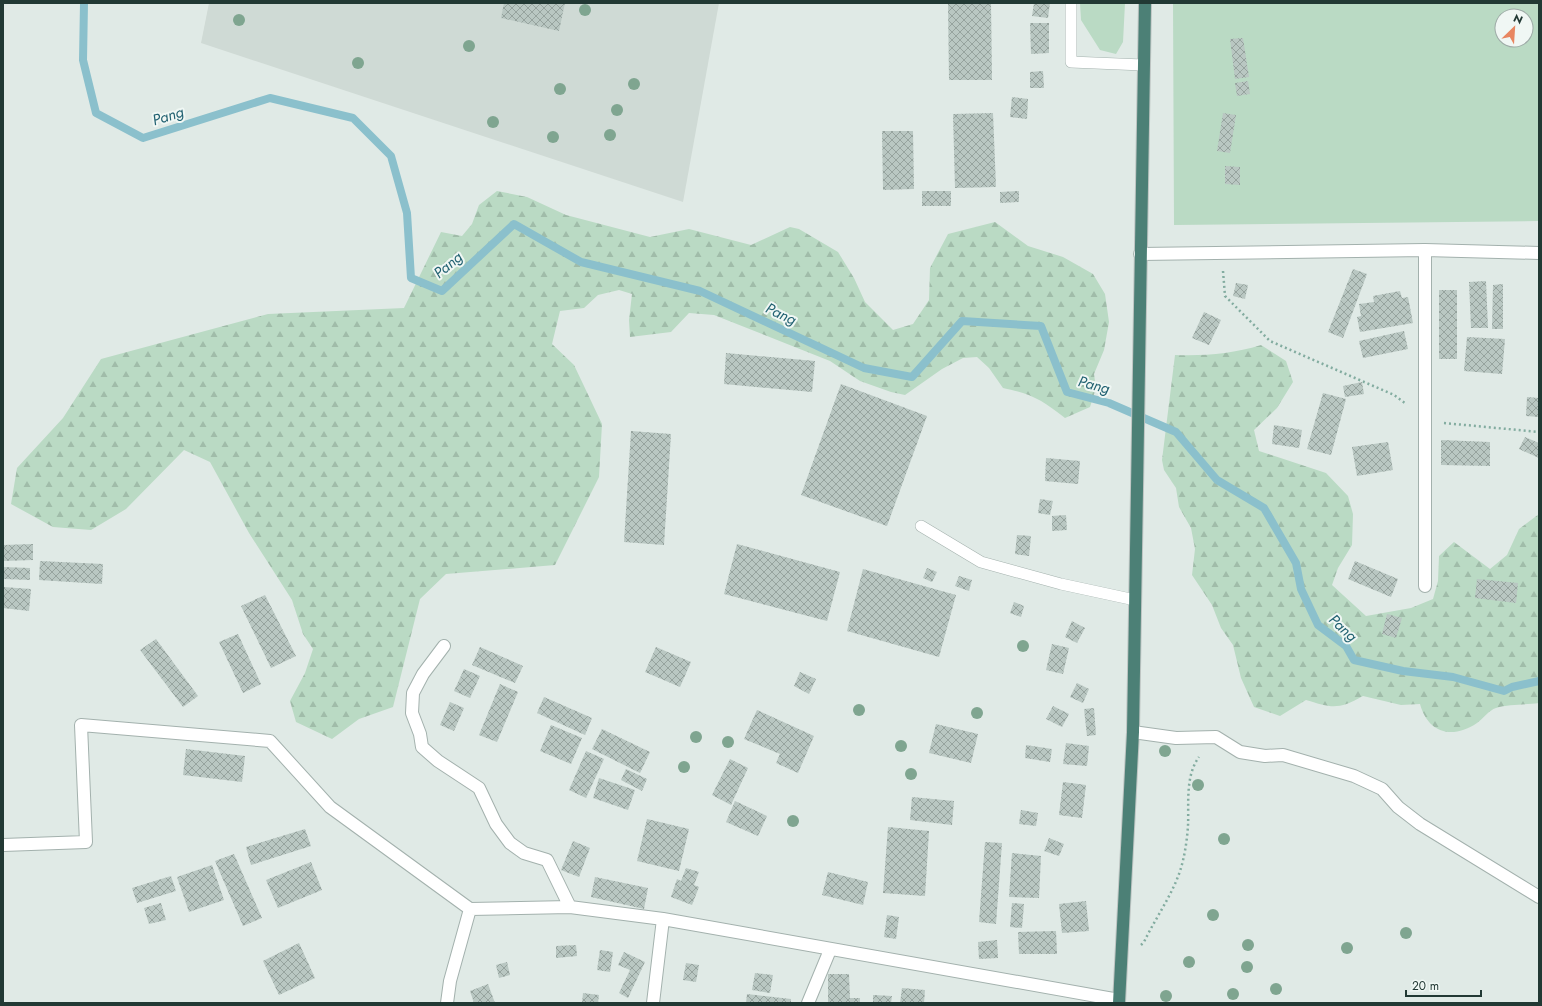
<svg xmlns="http://www.w3.org/2000/svg" width="1542" height="1006" viewBox="0 0 1542 1006" font-family="Jost,sans-serif">
<style>
.built{fill:#cfdad5}
.grass{fill:#badac4;fill-rule:evenodd}
.forest{fill:url(#forest-firs)}
.lines{fill:none;stroke-linecap:round;stroke-linejoin:round}
.stream{stroke:#8bc0cc;stroke-width:8}
.building{fill:url(#building-cross-hatch)}
.service-casing{stroke:#a3b1ad;stroke-width:12}
.minor-casing{stroke:#a3b1ad;stroke-width:14}
.trunk-casing{stroke:#bdc4c2;stroke-width:14}
.path{stroke:#83aca0;stroke-width:2.5;stroke-dasharray:2 3;stroke-linecap:butt}
.service{stroke:#fff;stroke-width:11}
.minor{stroke:#fff;stroke-width:12}
.trunk{stroke:#4c8076;stroke-width:12}
.tree{fill:#7fa590}
.labels{text-anchor:middle;dominant-baseline:central;stroke-width:4;stroke-linejoin:round;paint-order:stroke}
.water-label{font-size:15px;font-style:italic;fill:#216171;stroke:#f0f7f4}
</style>
<defs>
<pattern id="forest-firs" width="22" height="20" patternUnits="userSpaceOnUse"><rect width="22" height="20" fill="#badac4"/><path d="M5 1l3.5 6h-7zM16 11l3.5 6h-7z" fill="#a0bca9"/></pattern>
<pattern id="building-cross-hatch" width="8" height="8" patternUnits="userSpaceOnUse"><rect width="8" height="8" fill="#b9c7c2"/><path d="M0 0l8 8M0 8l8-8" fill="none" stroke="#96a39e"/></pattern>
</defs>
<rect width="100%" height="100%" fill="#e0eae6"/>
<path class="built" d="M209,3H719L683,202L201,43Z"/>
<path class="grass" d="M1080,3H1125L1123,42L1116,54L1100,50L1081,20Z
M1173,3H1539V221L1174,225ZM1502,16H1526V40H1502Z"/>
<path class="forest" d="M497,191L527,197L566,215L650,237L689,229L751,245L790,227L799,229L838,252L854,278L865,302L893,330L913,324L929,300L930,268L948,234L995,222L1028,246L1063,257L1093,274L1105,294L1109,322L1104,350L1094,374L1096,388L1090,407L1065,418C1042,400 1032,394 1003,388L989,368L977,357L963,358L942,369L905,395L891,392L860,381L830,361L714,315L689,313L671,332L630,337L629,320L632,294L619,290L598,295L584,308L560,311L552,344L574,365L602,424L599,477L555,565L446,574L420,599L393,707L359,719L332,739L296,722L290,701L305,673L313,649L303,634L292,600L249,533L210,462L184,450L126,509L91,530L53,527L11,504L17,468L63,418L101,359L268,314L404,308L441,232L462,236L472,224L479,205Z
M1261,345L1286,361L1293,382L1277,408L1254,430L1259,451L1326,473L1348,496L1353,514L1352,545L1338,568L1332,585L1366,616L1411,608L1433,599L1438,581L1439,556L1454,542L1490,569L1507,555L1519,529L1539,514V703C1526,705 1509,704 1496,708C1489,710 1483,719 1477,723C1452,740 1428,733 1420,704L1401,705L1363,696C1338,710 1332,708 1306,700L1280,716L1254,707L1241,678L1233,645L1221,628L1212,605L1192,575L1195,549L1191,528L1179,507L1176,488L1164,470L1162,460L1175,355C1205,356 1232,354 1261,345Z"/>
<g class="lines">
<path class="stream" d="M84,3L83,60L96,113L143,138L270,98L353,118L391,156L407,213L411,278L442,291L514,224L581,262L700,291L864,368L912,377L962,321L1041,326L1067,392L1109,403L1176,432L1217,480L1264,508L1296,563L1301,589L1318,625L1346,646L1354,660L1403,671L1453,677L1504,691L1512,687L1539,681"/>
</g>
<path class="building" d="M504,3H565L559,31L501,18Z
M948,3H991L992,80H949Z
M1034,3H1050L1048,18L1032,16Z
M1030,23H1049V53L1031,54Z
M1243,38L1249,77L1235,79L1230,39Z
M1043,71L1044,88H1030V72Z
M1248,81L1250,94L1237,96L1235,83Z
M1012,97L1028,99L1027,119L1010,117Z
M993,113L996,187L955,188L953,114Z
M1223,113L1236,115L1230,153L1217,151Z
M882,131H913L914,189L883,190Z
M1225,166L1240,167V185L1225,184Z
M922,191H951V206H922Z
M1019,191V202L1000,203V192Z
M1353,269L1367,274L1343,338L1328,332Z
M1486,281L1488,328H1471L1469,282Z
M1236,283L1248,285L1245,299L1233,296Z
M1503,284V329H1492L1493,285Z
M1439,290H1457V359H1439Z
M1400,291L1402,298L1408,297L1413,323L1360,332L1357,317L1361,316L1359,304L1374,302L1373,296Z
M1204,312L1221,320L1209,345L1192,338Z
M1404,331L1408,349L1363,358L1359,341Z
M1467,337L1505,339L1502,374L1464,371Z
M726,353L815,361L812,392L724,384Z
M1362,382L1364,394L1345,397L1343,386Z
M841,384L927,416L887,526L801,495Z
M1323,393L1346,399L1331,455L1307,449Z
M1527,397L1539,398V417L1526,416Z
M1274,425L1302,430L1299,448L1272,444Z
M631,431L671,434L664,545L624,542Z
M1525,437L1539,443V458L1519,449Z
M1441,440L1490,442V466L1441,465Z
M1388,442L1393,470L1357,476L1352,447Z
M1046,458L1080,461L1078,484L1045,481Z
M1040,499L1053,501L1050,515L1038,513Z
M1066,515L1067,530L1052,531V516Z
M1017,535L1031,536L1029,556L1015,554Z
M33,544V560L3,561V545Z
M737,544L840,572L827,621L724,594Z
M40,561L103,564L102,584L39,580Z
M1355,561L1398,579L1391,597L1348,579Z
M3,567L30,568V580L3,579Z
M927,568L937,572L932,582L923,578Z
M863,569L956,595L939,657L847,631Z
M959,576L972,580L969,591L955,586Z
M1477,579L1518,583L1516,603L1475,598Z
M3,587L31,589L29,611L3,608Z
M265,595L296,656L271,668L241,606Z
M1014,602L1024,606L1021,617L1010,613Z
M1387,614L1402,618L1396,638L1382,634Z
M1072,621L1085,628L1077,643L1065,637Z
M238,634L261,684L243,693L219,642Z
M156,639L198,696L183,707L140,650Z
M1052,644L1069,648L1063,674L1046,670Z
M480,647L523,666L515,683L472,665Z
M656,647L691,662L680,687L645,672Z
M464,669L480,676L470,698L454,691Z
M800,672L816,679L809,694L794,686Z
M1077,683L1089,689L1083,703L1070,697Z
M500,684L518,692L497,742L479,735Z
M544,697L592,718L585,735L537,713Z
M450,702L464,708L454,731L440,725Z
M1053,706L1069,714L1062,727L1046,719Z
M1094,708L1096,735L1087,736L1084,709Z
M757,710L814,736L798,773L776,763L780,754L744,739Z
M936,724L978,734L971,763L929,753Z
M551,725L582,738L571,764L540,751Z
M602,729L650,752L640,773L592,749Z
M1066,743L1089,746L1087,766L1063,764Z
M1026,745L1052,749L1050,762L1025,758Z
M186,749L245,756L242,782L183,775Z
M586,751L604,759L586,798L569,790Z
M730,759L748,768L731,805L712,795Z
M626,769L647,779L642,791L621,780Z
M599,778L635,790L628,810L593,798Z
M1063,782L1086,785L1082,818L1059,815Z
M912,797L954,801L952,825L910,820Z
M735,801L767,816L758,836L726,822Z
M1021,810L1038,813L1036,826L1019,824Z
M647,819L689,829L679,871L637,861Z
M888,827L929,831L925,896L883,893Z
M305,829L311,846L251,865L246,847Z
M1049,838L1064,844L1059,856L1044,851Z
M573,841L590,848L579,877L561,870Z
M985,842L1002,843L996,924L979,922Z
M1012,853L1041,856L1039,898L1009,897Z
M234,854L262,918L243,926L215,861Z
M311,862L322,890L278,908L266,880Z
M212,865L224,900L189,912L177,877Z
M686,868L699,872L694,885L699,887L692,905L671,897L677,879L681,881Z
M828,872L868,882L863,905L822,895Z
M171,876L176,891L137,903L132,888Z
M595,877L648,888L644,909L591,897Z
M1086,901L1089,931L1062,933L1059,904Z
M161,903L166,920L149,924L144,908Z
M1012,903L1024,904L1022,928L1010,927Z
M887,915L899,917L896,939L884,937Z
M1056,931L1057,954H1019L1018,932Z
M997,940L998,958L979,959L978,942Z
M299,943L315,978L279,995L263,961Z
M576,945L577,956L556,958V946Z
M600,950L613,952L610,972L597,970Z
M624,952L645,962L628,998L619,993L630,970L618,965Z
M507,962L510,975L499,978L496,965Z
M686,963L699,965L696,982L683,980Z
M755,973L773,975L770,993L752,990Z
M828,974H849L850,998H860V1003H828Z
M488,984L495,1003H474L470,991Z
M902,988L925,990L924,1003H900Z
M583,993L599,995L598,1003H582Z
M747,994L791,999V1003H746Z
M873,995L892,996L891,1003H873Z"/>
<g class="lines">
<defs>
<path id="service" d="M1071,3V62L1143,65
M921,526L981,562L1061,584L1135,600"/>
<path id="minor" d="M1425,250V586
M1140,254L1425,250L1539,253
M444,646L423,674L413,693L412,713L420,734L422,747L438,761L479,788L496,824L510,843L524,853L547,860L570,907
M1133,732L1176,738L1216,737L1240,752L1265,756L1283,755L1354,776L1382,789L1398,807L1420,824L1539,897
M3,845L86,842L81,725L270,741L330,807L470,909L570,907L663,919L1119,1000
M447,1003L450,981L470,909
M653,1003L663,919
M808,1003L830,950"/>
<path id="trunk" d="M1119,1003L1133,732L1145,3"/>
</defs>
<use href="#service" class="service-casing"/>
<use href="#minor" class="minor-casing"/>
<use href="#trunk" class="trunk-casing"/>
<path class="path" d="M1223,271L1225,296L1270,341L1394,395L1406,404
M1444,423L1539,432
M1141,945L1144,942C1156,917 1173,894 1181,868C1185,854 1187,840 1188,826C1189,804 1185,776 1199,757"/>
<use href="#service" class="service"/>
<use href="#minor" class="minor"/>
<use href="#trunk" class="trunk"/>
</g>
<g class="tree">
<circle cx="585" cy="10" r="6"/>
<circle cx="239" cy="20" r="6"/>
<circle cx="469" cy="46" r="6"/>
<circle cx="358" cy="63" r="6"/>
<circle cx="634" cy="84" r="6"/>
<circle cx="560" cy="89" r="6"/>
<circle cx="617" cy="110" r="6"/>
<circle cx="493" cy="122" r="6"/>
<circle cx="610" cy="135" r="6"/>
<circle cx="553" cy="137" r="6"/>
<circle cx="1023" cy="646" r="6"/>
<circle cx="859" cy="710" r="6"/>
<circle cx="977" cy="713" r="6"/>
<circle cx="696" cy="737" r="6"/>
<circle cx="728" cy="742" r="6"/>
<circle cx="901" cy="746" r="6"/>
<circle cx="1165" cy="751" r="6"/>
<circle cx="684" cy="767" r="6"/>
<circle cx="911" cy="774" r="6"/>
<circle cx="1198" cy="785" r="6"/>
<circle cx="793" cy="821" r="6"/>
<circle cx="1224" cy="839" r="6"/>
<circle cx="1213" cy="915" r="6"/>
<circle cx="1406" cy="933" r="6"/>
<circle cx="1248" cy="945" r="6"/>
<circle cx="1347" cy="948" r="6"/>
<circle cx="1189" cy="962" r="6"/>
<circle cx="1247" cy="967" r="6"/>
<circle cx="1276" cy="989" r="6"/>
<circle cx="1233" cy="994" r="6"/>
<circle cx="1166" cy="996" r="6"/>
</g>
<g class="labels">
<g class="water-label">
<text transform="translate(168 116) rotate(-17)">Pang</text>
<text transform="translate(448 265) rotate(-40)">Pang</text>
<text transform="translate(781 314) rotate(25)">Pang</text>
<text transform="translate(1094 385) rotate(15)">Pang</text>
<text transform="translate(1343 628) rotate(43)">Pang</text>
</g>
</g>
<rect width="1542" height="1006" fill="none" stroke="#223934" stroke-width="8"/>
<g transform="translate(1514 28) rotate(25)"><circle r="19" fill="#f0f7f4" stroke="#9eaba7"/>
<path d="M0-3L7 15L0 10L-7 15Z" fill="#e88660"/>
<text y="-6" font-size="11" font-weight="bold" text-anchor="middle" fill="#223934">N</text>
</g>
<path d="M1406 990v6h75v-6" fill="none" stroke="#223934" stroke-width="2"/>
<text x="1412" y="990" font-size="12" fill="#223934" stroke="#f0f7f4" stroke-width="3" paint-order="stroke">20 m</text>
</svg>
